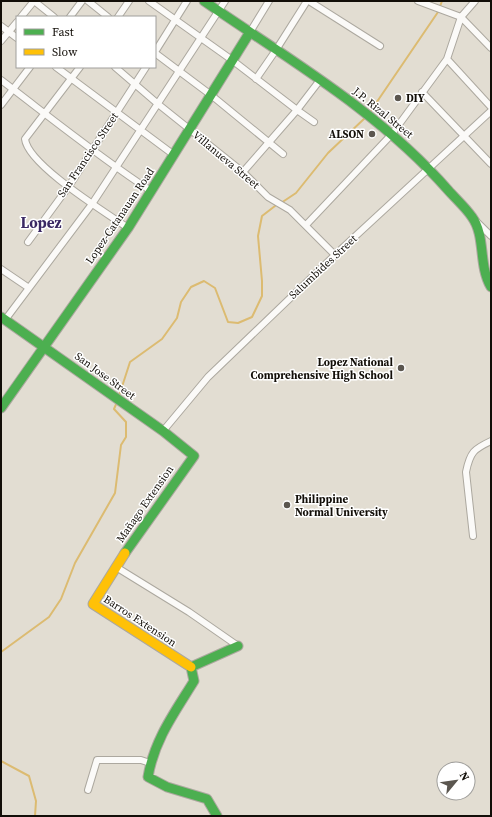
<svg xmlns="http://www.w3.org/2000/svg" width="492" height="817" viewBox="0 0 492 817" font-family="'Source Serif 4',serif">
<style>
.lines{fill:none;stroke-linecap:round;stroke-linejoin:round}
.stream{stroke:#dcbb71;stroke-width:2}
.street-casing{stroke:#aca89f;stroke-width:8}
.fast-casing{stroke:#aca89f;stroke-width:11}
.slow-casing{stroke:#aca89f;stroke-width:11}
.street{stroke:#fbfaf8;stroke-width:6}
.fast{stroke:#4caf50;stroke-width:9}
.slow{stroke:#ffc107;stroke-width:9}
.poi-dot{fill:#5b564f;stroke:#fff;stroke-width:1.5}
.labels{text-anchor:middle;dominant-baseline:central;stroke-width:3;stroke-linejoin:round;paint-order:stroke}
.poi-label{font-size:11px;font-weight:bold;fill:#120e08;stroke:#fff;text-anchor:start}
.street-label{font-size:11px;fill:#120e08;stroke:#fff}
.district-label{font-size:15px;font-weight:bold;fill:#3a2863;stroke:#fff}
</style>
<rect width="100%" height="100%" fill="#e2ddd2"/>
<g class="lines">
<path class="stream" d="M370,112L438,12L442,1
M281,203L296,193L328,153L366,117
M119,396L130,362L162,339L177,318L181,302L191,287L204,281L215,288L228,322L238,323L252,317L262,296V281L258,236L262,216L275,206
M1,652L49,617L61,599L75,563L115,493L121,445L126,437V422L114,409L117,402
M1,761L29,776L36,801L35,816"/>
<defs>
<path id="street" d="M34,1L54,17
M88,1L108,17
M149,1L232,60L297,110L243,172
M309,1L380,46
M418,1L461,17L491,48
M21,17L34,1
M70,17L82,1
M118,17L129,1
M1,26L17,38
M250,32L269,1
M1,41L17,22
M155,52L187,1
M155,53L211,95L283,154
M447,59L491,107
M56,67L174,155
M80,67L25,139C28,165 105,212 128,228
M115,67L158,104L243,172L268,197L290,210L335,255
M256,79L276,50L307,1
M1,80C51,118 99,157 151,191
M422,92L491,164
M1,105L30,67
M314,122L297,110L320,80
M477,222L491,236
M306,225L392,134L447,59L461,17L475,1
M28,242L69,186L146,67
M1,269L29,288
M5,320L92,204L225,1
M163,431L208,377L335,255L491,111
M473,536L466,472C470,452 474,449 491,441
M116,567L189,612L238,646
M88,790L97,760H141L150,763"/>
<path id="fast" d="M204,1C288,59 380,112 448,190C456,199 466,208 472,217C486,236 478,265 491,287
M1,317L163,431L194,456L125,553
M1,408L128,228L250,32
M191,667L194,681C175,712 154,740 148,777L167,787L207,799L217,816
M191,667L238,646"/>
<path id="slow" d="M125,553L93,604L191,667"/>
</defs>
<use href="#street" class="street-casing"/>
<use href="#fast" class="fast-casing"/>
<use href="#slow" class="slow-casing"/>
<use href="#street" class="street"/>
<use href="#fast" class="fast"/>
<use href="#slow" class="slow"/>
</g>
<g class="poi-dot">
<circle cx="398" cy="98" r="4"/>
<circle cx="372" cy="134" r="4"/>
<circle cx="401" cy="368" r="4"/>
<circle cx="287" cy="505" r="4"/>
</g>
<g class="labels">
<g class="poi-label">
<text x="406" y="98">DIY</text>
<text x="364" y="134" text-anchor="end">ALSON</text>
<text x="393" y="362" text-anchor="end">Lopez National<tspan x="393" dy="13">Comprehensive High School</tspan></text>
<text x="295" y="499">Philippine<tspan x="295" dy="13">Normal University</tspan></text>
</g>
<g class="street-label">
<text transform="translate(383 113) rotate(39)">J.P. Rizal Street</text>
<text transform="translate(88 155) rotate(-56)">San Francisco Street</text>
<text transform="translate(226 160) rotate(40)">Villanueva Street</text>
<text transform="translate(120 216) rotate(-56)">Lopez-Catanauan Road</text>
<text transform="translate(323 267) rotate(-43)">Salumbides Street</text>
<text transform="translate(105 376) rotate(36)">San Jose Street</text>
<text transform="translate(145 504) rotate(-55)">Mañago Extension</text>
<text transform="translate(140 621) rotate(33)">Barros Extension</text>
</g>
<g class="district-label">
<text x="41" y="222">Lopez</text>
</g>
</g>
<rect width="492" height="817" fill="none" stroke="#120e08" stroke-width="4"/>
<rect x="16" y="16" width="140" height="52" fill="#ffffff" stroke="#a09f9c"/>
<rect x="24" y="29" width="20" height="6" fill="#4caf50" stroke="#a09f9c"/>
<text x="52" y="36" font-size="12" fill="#120e08">Fast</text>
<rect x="24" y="49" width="20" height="6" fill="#ffc107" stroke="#a09f9c"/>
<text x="52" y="56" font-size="12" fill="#120e08">Slow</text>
<g transform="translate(456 781) rotate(61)"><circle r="19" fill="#ffffff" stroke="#a09f9c"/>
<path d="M0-3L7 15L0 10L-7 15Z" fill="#5b564f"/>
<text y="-6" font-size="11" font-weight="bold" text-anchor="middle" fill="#120e08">N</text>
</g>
</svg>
